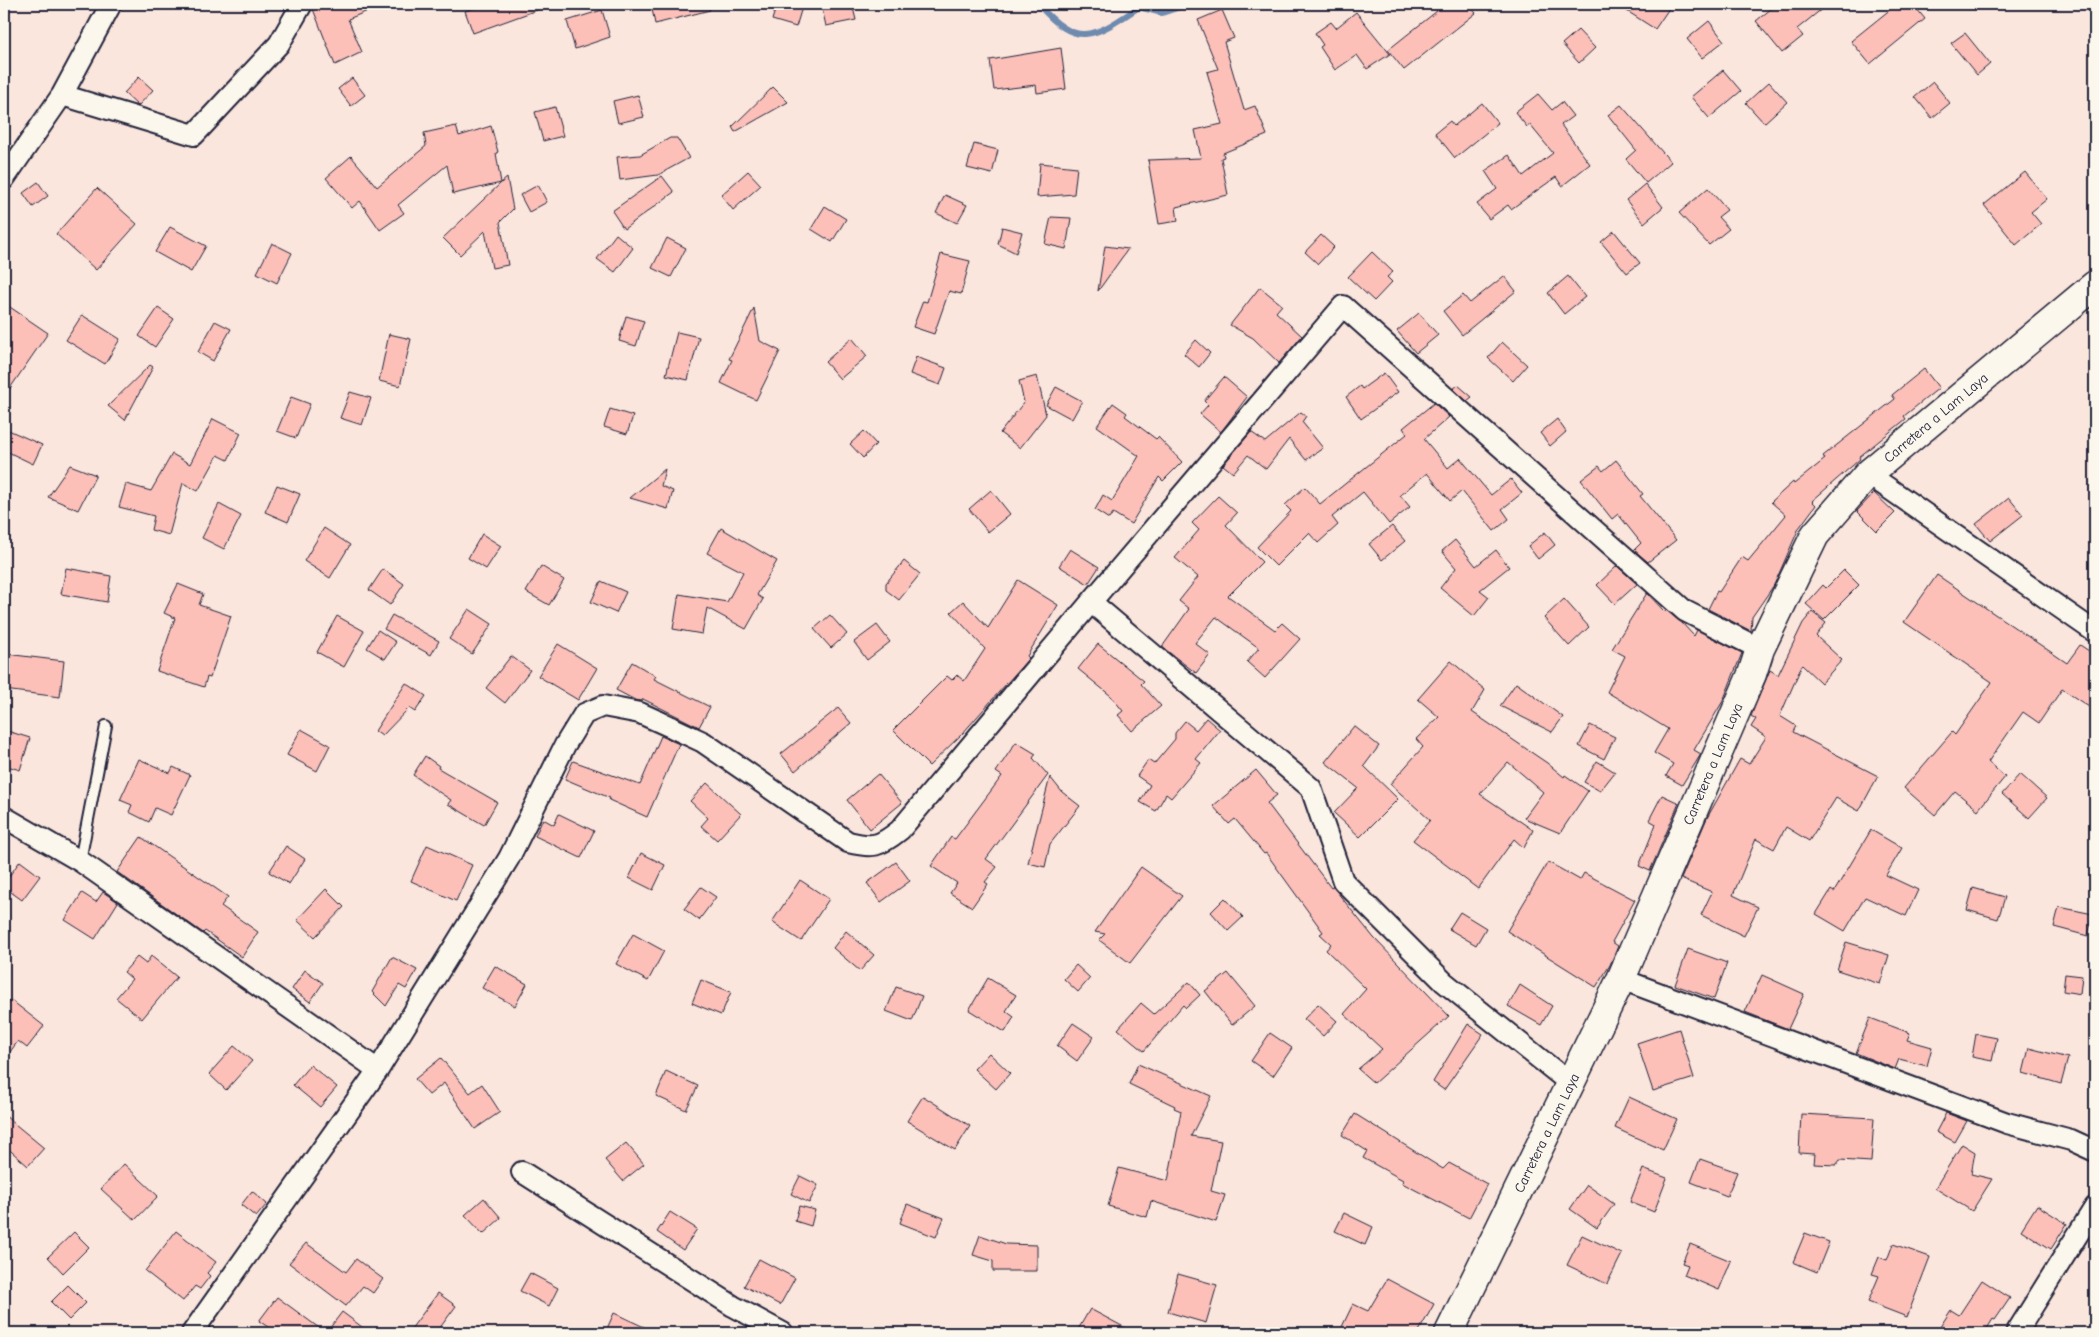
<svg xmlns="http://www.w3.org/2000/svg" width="2099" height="1337" viewBox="0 0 2099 1337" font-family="'Comic Neue',sans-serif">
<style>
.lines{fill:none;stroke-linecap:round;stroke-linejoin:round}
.stream{stroke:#6e8baf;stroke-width:6}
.building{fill:#fcc0b9;stroke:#22223b}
.lane-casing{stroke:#22223b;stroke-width:14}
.street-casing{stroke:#22223b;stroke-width:24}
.secondary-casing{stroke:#22223b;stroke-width:31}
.lane{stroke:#fbf7ec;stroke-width:10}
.street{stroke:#fbf7ec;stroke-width:20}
.secondary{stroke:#fbf7ec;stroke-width:28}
.labels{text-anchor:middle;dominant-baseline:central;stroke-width:4;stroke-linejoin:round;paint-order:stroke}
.street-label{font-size:14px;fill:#22223b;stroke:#fbf7ec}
</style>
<rect width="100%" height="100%" fill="#fbe6dd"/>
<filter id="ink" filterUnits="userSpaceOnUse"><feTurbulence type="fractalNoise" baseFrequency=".02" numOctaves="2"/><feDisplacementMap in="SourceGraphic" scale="10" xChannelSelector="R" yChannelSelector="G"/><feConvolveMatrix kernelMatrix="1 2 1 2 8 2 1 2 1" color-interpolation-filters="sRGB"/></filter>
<g filter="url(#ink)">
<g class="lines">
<path class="stream" d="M1038,4C1078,50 1094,37 1139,7L1162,13L1189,4"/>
</g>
<path class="building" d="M314,4H383V5L348,19L362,52L335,65L313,9Z
M485,4H548V6L473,33L465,11Z
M651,4H709L710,10L655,24Z
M777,4H803L796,27L772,20Z
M821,4H852L856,20L826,26Z
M1431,4H1468L1476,13L1404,70L1388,50L1437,11Z
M1616,4H1672L1655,29Z
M1777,4H1828L1797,29L1803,36L1782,53L1756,21Z
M1897,4H1913L1925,19L1870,64L1851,41Z
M602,10L610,37L575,49L567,21Z
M1222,10L1234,38L1224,42L1244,110L1255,106L1267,135L1223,153L1224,157L1221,158L1228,195L1176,207L1178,221L1159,224L1148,160L1201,158L1195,130L1222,124L1207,72L1218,69L1198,20Z
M1356,12L1390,54L1367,69L1357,55L1335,70L1320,47L1323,45L1315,33L1331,22L1336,28Z
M1709,21L1724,41L1702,58L1687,39Z
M1578,30L1595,48L1579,63L1562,44Z
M1965,33L1990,64L1977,75L1951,43Z
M1061,48L1066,89L1037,93L1036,85L994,90L990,60Z
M1723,70L1741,91L1709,118L1691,97Z
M139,77L153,90L138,106L124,93Z
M352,78L365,95L351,106L338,89Z
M1769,82L1787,102L1764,123L1746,103Z
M1933,82L1950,103L1932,118L1915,97Z
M773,87L788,102L735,132L732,127Z
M1538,94L1552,110L1562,102L1573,116L1561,125L1590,164L1562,186L1556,177L1511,209L1508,205L1489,219L1477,204L1497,189L1485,171L1509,155L1523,176L1553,153L1530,125L1527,127L1515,112Z
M638,95L644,117L618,123L613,101Z
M1482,103L1498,123L1455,158L1435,133L1450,121L1454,126Z
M1621,105L1671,162L1646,183L1626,159L1636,150L1608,115Z
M555,107L563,136L543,141L535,112Z
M456,126L459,136L491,126L498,152L496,153L501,183L507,178L513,209L500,222L508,265L492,268L485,231L460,255L443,238L501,183L453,194L447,165L398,205L404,213L380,230L360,201L352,208L326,178L351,156L377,187L426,146L424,133Z
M670,138H677L689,158L658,175L620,180L617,157L640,155Z
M974,144L998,150L992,174L967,168Z
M1040,163L1077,167L1074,194L1037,197Z
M748,171L761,185L733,210L721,195Z
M2025,172L2047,199L2031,212L2041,224L2016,245L1984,205Z
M662,176L674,192L624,229L612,211Z
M38,182L48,196L33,207L23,193Z
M1645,184L1663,207L1644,223L1626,200Z
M538,185L547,202L529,212L520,195Z
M97,188L137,224L96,270L56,234Z
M1708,188L1727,210L1718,217L1729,229L1709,245L1679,213Z
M945,195L967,205L957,223L936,213Z
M825,206L846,219L832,242L811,229Z
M1051,217L1071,218L1066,249L1045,244Z
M170,227L206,246L191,272L155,252Z
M1002,227L1022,232L1016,253L998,244Z
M1614,231L1640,263L1627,273L1601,242Z
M616,234L633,248L615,272L597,259Z
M1321,235L1334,247L1318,264L1305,252Z
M667,238L686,248L671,277L652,268Z
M272,243L292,253L277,283L257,273Z
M1105,246L1128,249L1098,291Z
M1372,252L1393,272L1387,277L1392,282L1374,301L1348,277Z
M941,254L970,261L961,294L949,291L934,334L913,327L923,301L927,302Z
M1504,276L1516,291L1462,335L1443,311L1463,295L1470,303Z
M1568,276L1585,297L1564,314L1548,293Z
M1260,287L1282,305L1276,312L1302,336L1279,363L1253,338L1230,325Z
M4,303L48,333L4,397Z
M158,308L174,319L155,347L139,336Z
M754,308L760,341L780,351L756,400L721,383L732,360L729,359Z
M1419,313L1438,335L1416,353L1397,331Z
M82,315L120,339L105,364L66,340Z
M626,316L644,321L636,346L619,341Z
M215,321L231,329L213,361L198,352Z
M677,332L699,337L688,380L666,375Z
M389,334L411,339L400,386L379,381Z
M852,338L867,356L840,379L825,362Z
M1196,340L1210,353L1199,367L1184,354Z
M1502,342L1527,365L1513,381L1488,358Z
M916,357L946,368L940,385L910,374Z
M150,365L153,367L125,420L108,406Z
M1924,369L1939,388L1904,416L1906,419L1859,457L1860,459L1812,501L1816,505L1799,528L1774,585L1752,617L1751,631L1708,609L1717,591L1719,592L1742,557L1748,561L1786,515L1771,502L1793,482L1794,484L1825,459L1823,456L1895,399L1892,395Z
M1384,373L1398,392L1361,419L1346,397L1360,386L1362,389Z
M1037,376L1046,415L1020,448L1000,433L1024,402L1019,381Z
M1224,377L1247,397L1221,432L1200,414L1208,405L1204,401Z
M1458,385L1472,397L1467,401L1453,389Z
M1056,387L1082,401L1072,419L1046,405Z
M350,392L371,398L362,425L340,418Z
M291,397L310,404L296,438L277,431Z
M1113,403L1127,413L1125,416L1156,439L1158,437L1182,462L1163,481L1159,477L1131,524L1113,513L1109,519L1095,510L1103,495L1112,501L1139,456L1097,426Z
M1434,403L1449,417L1424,439L1448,468L1460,458L1491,495L1511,479L1522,493L1502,509L1509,519L1494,531L1462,491L1450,501L1427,473L1400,495L1410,507L1389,524L1363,492L1332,517L1338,525L1318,543L1309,533L1276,566L1257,547L1291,511L1285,505L1305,487L1320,504L1407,434L1403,428Z
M610,409L633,416L627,434L604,427Z
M1301,412L1306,416L1302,422L1323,448L1306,460L1289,439L1266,469L1248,455L1233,473L1223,465L1251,432L1265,442Z
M213,419L241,433L228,460L218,455L198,491L183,483L169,535L151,530L154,516L119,507L126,484L151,491L172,454L190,464Z
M1557,419L1566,432L1550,446L1540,433Z
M4,428L42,445L33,464L4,450Z
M864,431L876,444L863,458L850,444Z
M1616,460L1643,494L1640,496L1676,540L1648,562L1634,550L1641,543L1618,514L1612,519L1581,480L1599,466L1603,471Z
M70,465L96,475L78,510L48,497Z
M665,469L661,486L673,491L668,509L630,498Z
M277,485L300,494L288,522L265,512Z
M991,490L1010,514L988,532L969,509Z
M1874,493L1895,513L1877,531L1857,511Z
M1218,496L1237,513L1226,525L1262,562L1228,596L1275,630L1282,623L1300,639L1265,678L1247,662L1259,648L1216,617L1195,643L1210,655L1196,673L1162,647L1189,609L1179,601L1198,577L1175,558L1199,530L1192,523Z
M2009,498L2023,515L1990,541L1976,524Z
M219,504L241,516L224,549L202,538Z
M1392,526L1405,541L1382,560L1369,544Z
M324,528L350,545L330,578L304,561Z
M721,528L777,561L757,595L763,599L746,629L707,608L702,634L673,629L679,594L727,602L743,572L707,553Z
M1545,532L1555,545L1538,559L1528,546Z
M482,534L501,546L486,569L468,558Z
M1455,540L1476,566L1496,550L1509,567L1480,590L1489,597L1474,616L1440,588L1456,568L1442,551Z
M1070,549L1099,567L1088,584L1059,566Z
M904,561L920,574L899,600L886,590V583Z
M541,566L564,580L549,605L526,592Z
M1617,566L1637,584L1615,604L1597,585Z
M66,568L111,576L107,602L61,594Z
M383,569L404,584L390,605L369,590Z
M1844,570L1859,585L1824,620L1806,604L1823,585L1826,588Z
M1937,575L2067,663L2080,645L2095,655V711L2062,689L2039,723L2023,712L1988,762L2005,777L1978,810L1955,791L1935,815L1904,788L1952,732L1955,735L1992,682L1904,622Z
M1018,580L1058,605L1027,656L1029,658L962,734L929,766L893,730L947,676L952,680L957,675L964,681L985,649L951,612L963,601L988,628Z
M601,581L626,592L616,613L591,602Z
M178,584L203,594L199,605L231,616L210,678L207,677L204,687L157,671L175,618L164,613Z
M1647,593L1664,611L1666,610L1682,623L1694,636L1697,630L1742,653L1723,701L1694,750L1701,754L1682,785L1666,776L1673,764L1654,753L1668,729L1607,692L1625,656L1612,649Z
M1564,599L1589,627L1569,646L1544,618Z
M469,609L492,624L472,654L449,639Z
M1812,612L1826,623L1816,636L1842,660L1821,683L1802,665L1780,716L1796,726L1793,732L1878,776L1859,811L1836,798L1809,841L1786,827L1774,849L1756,839L1733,895L1758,907L1744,936L1701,915L1712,892L1681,879L1707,818L1740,759L1749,764L1766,737L1751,727L1756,719L1751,716L1770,670L1778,675L1803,623Z
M392,615L439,641L431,655L384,629Z
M830,615L847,634L831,648L814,629Z
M337,616L364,631L344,667L317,652Z
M877,625L890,642L867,660L854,642Z
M378,630L396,642L385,659L367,648Z
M558,644L597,668L578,700L538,676Z
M1098,644L1144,681L1141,684L1161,706L1132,731L1118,715L1123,711L1111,696L1078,669Z
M6,654L64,661L60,697L4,690Z
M511,656L530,670L505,703L486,688Z
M1451,661L1485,690L1472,712L1547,763L1564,777L1565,775L1588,791L1560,833L1524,818L1543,792L1508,762L1480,794L1533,830L1524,848L1514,839L1478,889L1413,840L1430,820L1390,784L1423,747L1416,739L1439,717L1418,699Z
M632,662L656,676L654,679L710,707L699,727L643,699L642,701L635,700L616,690Z
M406,683L426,696L415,712L409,708L382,736L375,731Z
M1516,683L1563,717L1552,732L1500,706Z
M838,708L851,723L795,771L781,754Z
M1206,718L1220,730L1196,759L1201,763L1171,798L1166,794L1156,811L1140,802L1150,785L1137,776L1148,760L1154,764L1175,739V733L1185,721L1196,730Z
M1590,725L1615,737L1604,759L1579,746Z
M1354,726L1379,746L1364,766L1398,799L1360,837L1334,813L1358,788L1325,762Z
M301,729L330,745L317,771L287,755Z
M4,730L30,738L20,770L4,765Z
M661,736L679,744L647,817L609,800L610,798L565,779L573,761L640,785Z
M1016,742L1036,754L1033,758L1048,775L986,859L997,867L985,882L988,884L972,907L950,893L957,883L931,866L951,837L955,839L1002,776L996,772Z
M425,756L439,766L438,768L497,802L484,825L448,804L451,800L413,775Z
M139,759L170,773L173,767L190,775L171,815L155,808L149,822L129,812L132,805L120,800Z
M1597,761L1615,772L1600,791L1584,782Z
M1256,770L1277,795L1267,803L1331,888L1333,887L1374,938L1449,1016L1374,1083L1358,1069L1382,1049L1344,1014L1366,989L1326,950L1331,944L1320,934L1323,932L1266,853L1264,854L1235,819L1229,824L1213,806Z
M878,774L902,803L870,829L847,800Z
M2020,774L2047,798L2029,818L2002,794Z
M1050,777L1062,792L1080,806L1050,844L1045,867L1028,863Z
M707,783L741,814L717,840L701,826L708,818L690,801Z
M1662,795L1679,803L1650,871L1639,866L1656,824L1649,820Z
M559,814L594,831L581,858L535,836L543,819L554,825Z
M1871,830L1902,848L1886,875L1918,890L1906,916L1865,897L1845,931L1816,914L1831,890L1834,892Z
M141,837L228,897L221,906L258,932L242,957L205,931L203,933L117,872Z
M427,845L472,865L456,901L411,881Z
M286,846L305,859L289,884L269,872Z
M641,853L665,865L653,890L629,878Z
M20,861L40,876L22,900L4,887V883Z
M896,862L910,881L881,902L867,883Z
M1548,862L1580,880L1584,873L1635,900L1612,942L1618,946L1610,965L1596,987L1507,931Z
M1141,867L1182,896L1130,963L1099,940L1105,934L1095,932Z
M800,880L829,899L801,941L772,922Z
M701,887L716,897L699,920L684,909Z
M1973,888L2005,897L1998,919L1967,910Z
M326,889L344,907L315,937L297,920Z
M103,892L118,902L95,939L65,920L82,893L96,902Z
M1225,898L1243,917L1228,931L1211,912Z
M2059,907L2093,914L2088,936L2054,927Z
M1460,912L1486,928L1476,945L1449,929Z
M846,931L874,955L860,971L833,948Z
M633,934L664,951L648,981L616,964Z
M1846,942L1889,955L1880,984L1837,970Z
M1688,949L1727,963L1714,999L1675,985Z
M151,956L177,977L142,1019L116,998L132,979L124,972L137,957L146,964Z
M392,957L417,970L406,989L399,985L386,1006L372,992Z
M1076,965L1090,978L1078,992L1064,979Z
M495,966L527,984L515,1006L482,988Z
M305,970L323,983L310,1002L292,989Z
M1228,973L1255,1006L1232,1025L1205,991Z
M2065,974L2082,976L2080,994L2063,991Z
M1762,975L1804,994L1788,1029L1745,1012Z
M988,978L1016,995L1006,1011L1014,1017L1005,1032L969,1010Z
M701,980L731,992L721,1015L692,1003Z
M1189,982L1200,995L1186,1008L1183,1005L1144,1051L1118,1029L1141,1003L1154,1014Z
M1520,985L1552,1006L1541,1025L1508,1006Z
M896,987L922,996L912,1021L886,1011Z
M11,1000L44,1026L27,1048L18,1041L4,1060V1009Z
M1318,1004L1337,1021L1323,1036L1304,1019Z
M1870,1018L1910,1033L1907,1040L1932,1047L1927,1066L1899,1059L1895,1069L1856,1053Z
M1073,1023L1094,1037L1077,1061L1057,1046Z
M1468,1024L1483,1034L1444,1090L1433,1082Z
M1679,1029L1694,1078L1653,1091L1637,1043Z
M1270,1033L1292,1048L1273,1076L1251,1061Z
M1976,1034L1997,1038L1992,1061L1972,1057Z
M234,1046L252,1061L226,1090L209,1074Z
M2029,1048L2068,1058L2061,1084L2023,1073Z
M989,1053L1010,1073L996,1089L974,1069Z
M441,1058L470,1093L482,1084L500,1112L475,1129L444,1083L429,1095L415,1079Z
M1138,1064L1211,1096L1191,1136L1221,1141L1211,1191L1225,1195L1216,1222L1151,1201L1147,1217L1108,1206L1119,1168L1168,1181L1181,1111L1174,1108L1175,1106L1129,1084Z
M310,1065L337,1087L320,1107L293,1085Z
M666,1071L698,1086L686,1110L656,1096Z
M923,1096L970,1126L955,1150L907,1121Z
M1629,1097L1677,1119L1663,1150L1615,1128Z
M1946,1113L1967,1121L1955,1142L1936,1132Z
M1355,1114L1443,1169L1449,1163L1487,1184L1469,1218L1402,1183L1403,1180L1363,1158L1367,1151L1342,1135Z
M1801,1114L1874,1118L1871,1162L1840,1160L1836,1165L1814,1164L1815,1154L1799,1153Z
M4,1115L44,1148L28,1166L4,1145Z
M626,1143L644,1164L623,1181L605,1160Z
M1962,1144L1975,1152L1971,1174L1992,1179L1972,1211L1935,1188Z
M1700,1159L1737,1172L1727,1196L1691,1182Z
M124,1164L158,1196L135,1220L101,1189Z
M1643,1169L1667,1178L1654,1212L1630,1202Z
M800,1176L818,1185L809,1203L791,1194Z
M1587,1185L1614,1204L1597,1228L1570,1209Z
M252,1191L267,1204L256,1217L241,1205Z
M484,1198L501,1218L483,1234L465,1215Z
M907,1204L944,1218L936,1237L900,1223Z
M2037,1205L2067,1224L2051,1249L2021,1230Z
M799,1206L815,1210L811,1226L795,1221Z
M670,1212L697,1229L683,1250L657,1232Z
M1344,1213L1373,1227L1365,1245L1335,1231Z
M176,1231L216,1262L207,1273L210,1276L200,1289L195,1286L183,1301L145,1271Z
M74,1232L89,1247L63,1273L48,1257Z
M1805,1233L1829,1242L1817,1272L1793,1262Z
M980,1235L1006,1244L1037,1245V1271H993V1261L973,1255Z
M1582,1235L1622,1254L1607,1284L1567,1265Z
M306,1243L346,1272L356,1259L383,1279L373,1293L363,1286L346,1306L289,1263Z
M1690,1244L1731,1261L1719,1290L1684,1275L1688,1265L1682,1263Z
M1893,1244L1930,1257L1907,1317L1868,1302L1879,1276L1872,1274L1879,1257L1887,1260Z
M759,1259L795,1278L780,1305L744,1286Z
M530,1273L558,1288L549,1306L520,1291Z
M1178,1274L1217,1285L1206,1323L1168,1312Z
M1387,1279L1434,1304L1418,1333H1339L1353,1304L1368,1311Z
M1982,1280L2010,1298L1995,1320L1993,1319L1985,1332L1987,1333H1936L1951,1310L1959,1315Z
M68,1285L86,1303L69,1320L51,1302Z
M438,1293L456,1306L436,1333H408Z
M277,1297L326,1333H277L259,1321Z
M1090,1309L1135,1333H1076Z
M342,1312L370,1333H326Z
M614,1313L657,1333H605Z"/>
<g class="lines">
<defs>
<path id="lane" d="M80,861L106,726"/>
<path id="street" d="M62,95L111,4
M4,179L62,95L194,135L279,44L302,4
M1868,474L2095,632
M1091,602L1343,306L1685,611L1760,649
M4,817L80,861L378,1070
M1621,979L2007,1123L2071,1140L2095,1151
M522,1172L733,1306L783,1333
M192,1333L378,1070L509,858L565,745L584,714L603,706L640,713L671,727L703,742L848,842C873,848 879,847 900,830L1091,602L1311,788L1343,881L1444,982L1571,1084
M2016,1333L2095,1207"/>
<path id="secondary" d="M1449,1333L1621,979L1752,674L1760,649L1815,535L1868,474L2095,285"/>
</defs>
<use href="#lane" class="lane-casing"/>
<use href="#street" class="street-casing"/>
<use href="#secondary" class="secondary-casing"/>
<use href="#lane" class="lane"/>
<use href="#street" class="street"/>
<use href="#secondary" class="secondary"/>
</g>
</g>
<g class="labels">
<g class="street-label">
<text transform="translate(1936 418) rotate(-40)">Carretera a Lam Laya</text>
<text transform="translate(1713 764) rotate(-67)">Carretera a Lam Laya</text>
<text transform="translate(1547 1133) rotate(-64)">Carretera a Lam Laya</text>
</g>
</g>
<rect width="2099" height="1337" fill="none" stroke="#fbf7ec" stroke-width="20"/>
<rect x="10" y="10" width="2079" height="1317" fill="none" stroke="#22223b" stroke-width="2" filter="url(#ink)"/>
</svg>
